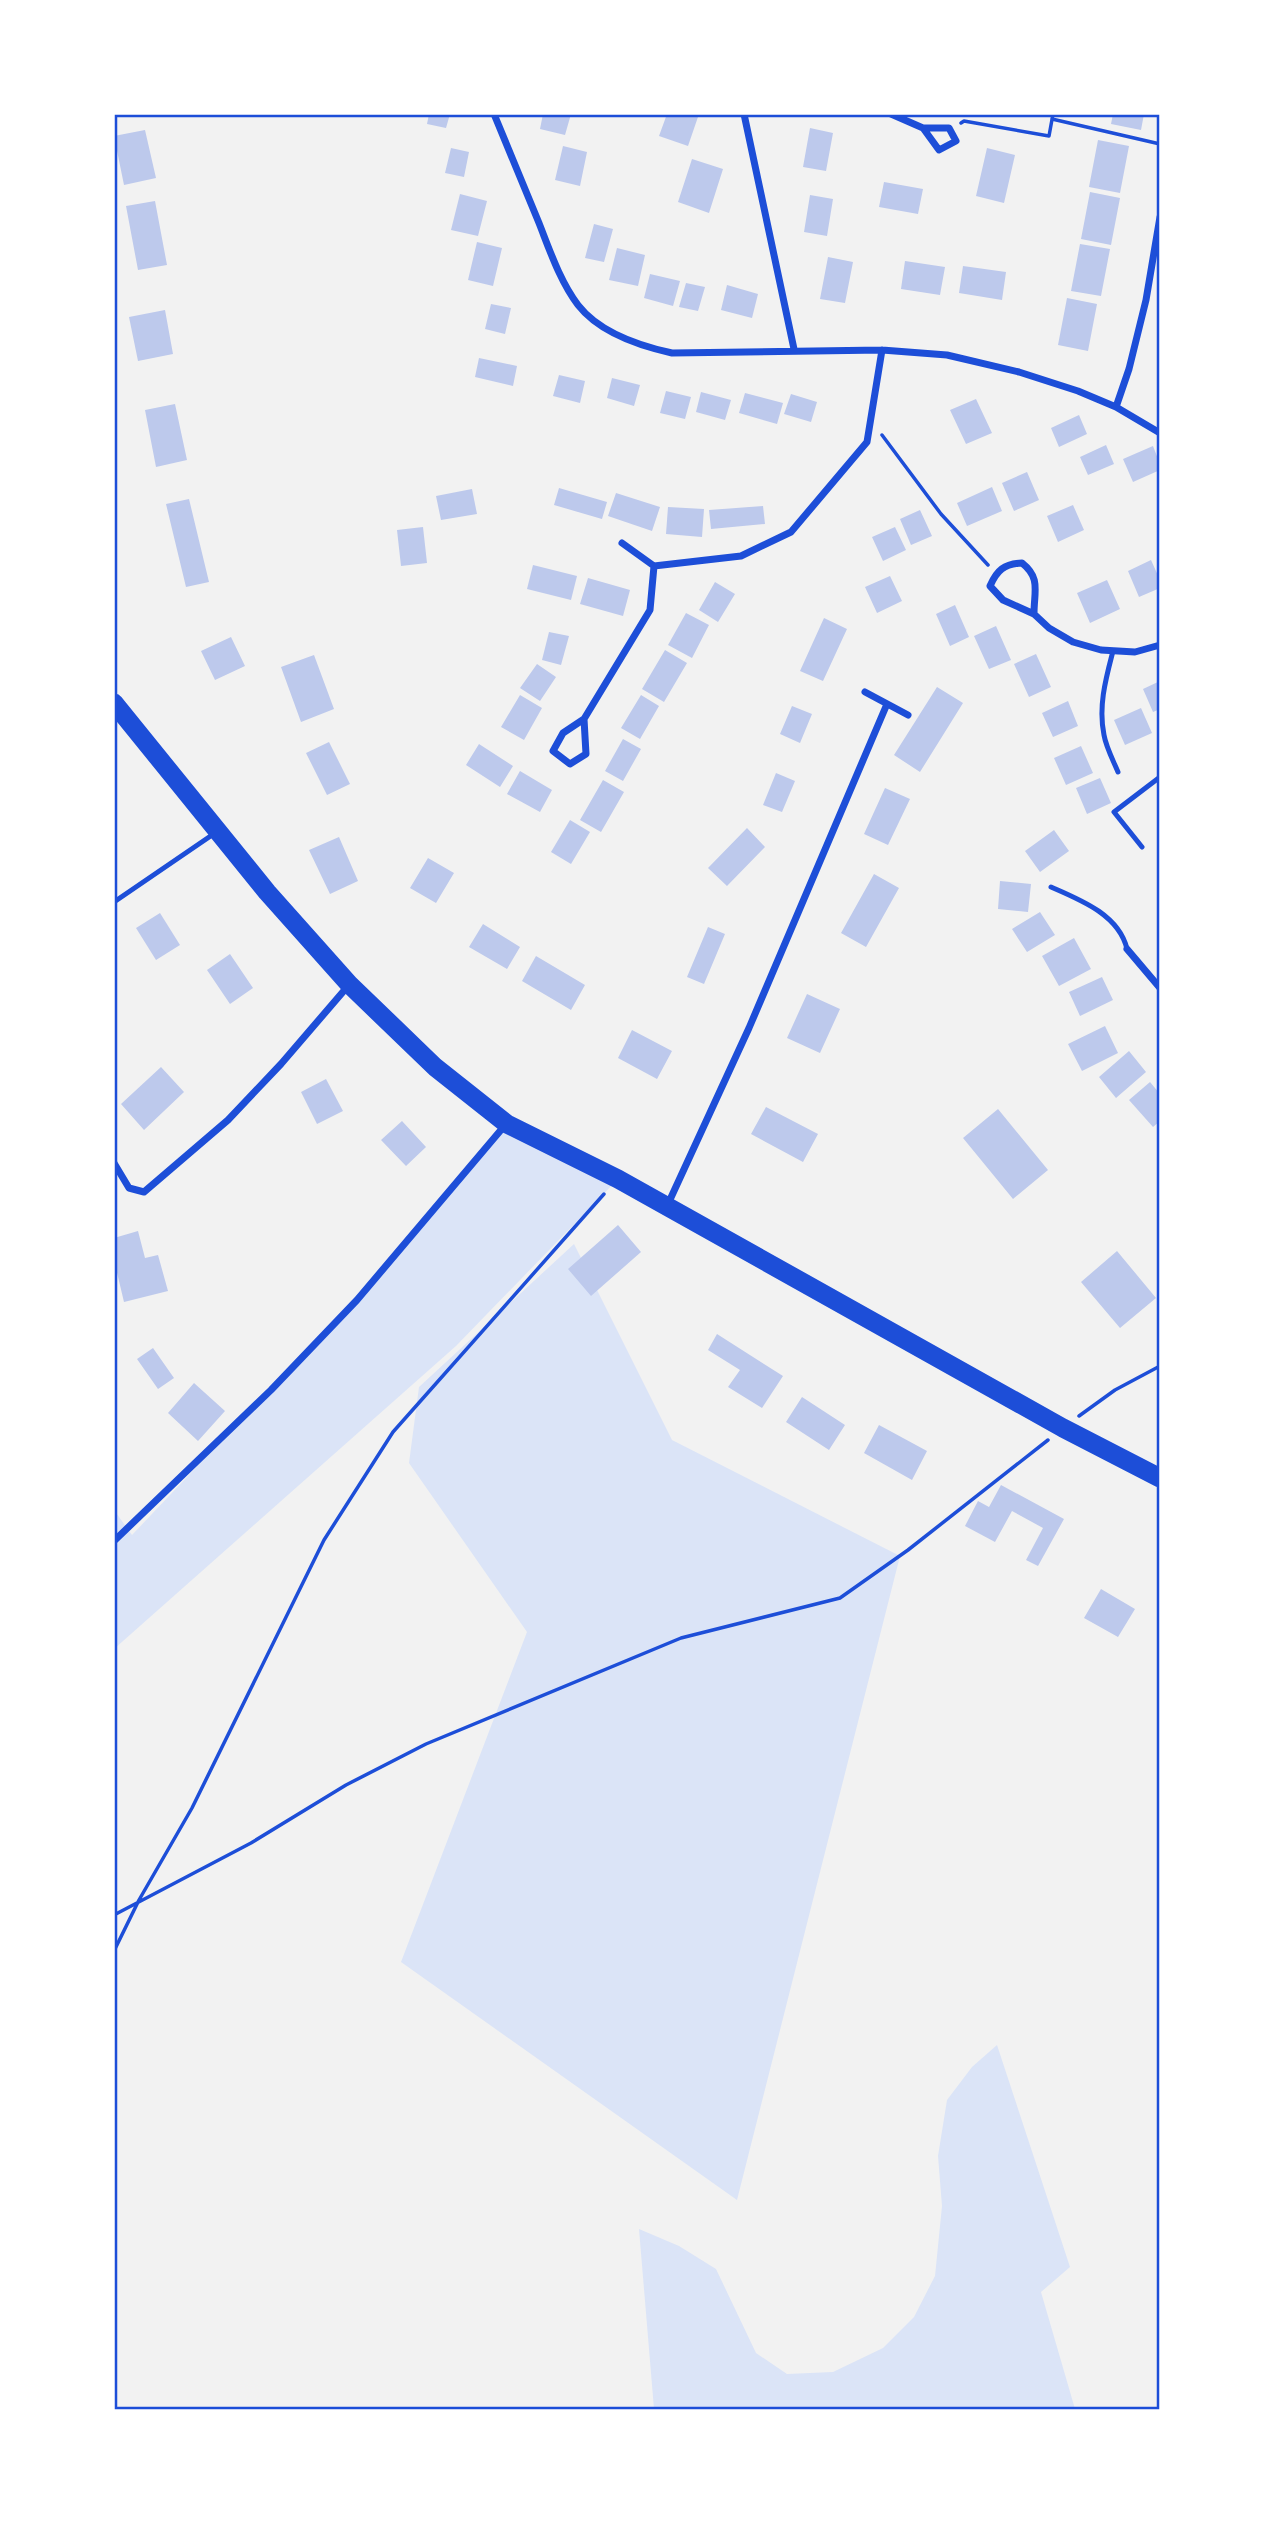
<svg xmlns="http://www.w3.org/2000/svg" width="1274" height="2523" viewBox="0 0 1274 2523" font-family="'PT Sans Narrow',sans-serif">
<style>
.green{fill:#dbe4f7}
.building{fill:#bdc9ec}
.lines{fill:none;stroke-linecap:round;stroke-linejoin:round}
.path{stroke:#1d4ed8;stroke-width:3.5}
.service{stroke:#1d4ed8;stroke-width:5}
.minor{stroke:#1d4ed8;stroke-width:7}
.trunk{stroke:#1d4ed8;stroke-width:19}
.neatline{fill:none;stroke:#1d4ed8;stroke-width:2.5}
</style>
<rect width="100%" height="100%" fill="#f2f2f2"/>
<path class="green" d="M507,1124L618,1179L456,1346L114,1649V1510L132,1535L372,1282Z
M574,1244L672,1440L900,1556L737,2200L401,1962L527,1632L409,1463L419,1387Z
M997,2045L1070,2267L1041,2292L1075,2409H654L639,2229L679,2246L716,2269L756,2353L787,2374L833,2372L883,2348L914,2317L935,2276L942,2206L938,2156L947,2100L972,2067Z"/>
<path class="building" d="M429,114H450L446,128L427,124Z
M543,114H571L565,135L540,129Z
M667,114H699L688,146L659,136Z
M1113,114H1144L1141,130L1111,124Z
M810,128L833,133L826,171L803,167Z
M145,130L156,178L124,185L114,136Z
M1098,140L1129,146L1120,193L1089,187Z
M563,146L587,152L580,186L555,180Z
M451,148L469,152L464,177L445,173Z
M987,148L1015,155L1004,203L976,196Z
M692,159L723,169L709,213L678,202Z
M884,182L923,189L918,214L879,207Z
M1090,192L1120,198L1111,245L1081,239Z
M460,194L487,201L478,236L451,230Z
M810,195L833,199L827,236L804,232Z
M155,201L167,265L138,270L126,206Z
M594,224L613,229L604,262L585,258Z
M477,242L502,248L493,286L468,280Z
M1080,244L1110,249L1101,296L1071,291Z
M617,248L645,255L638,286L609,280Z
M828,257L853,262L845,303L820,299Z
M905,261L945,267L940,295L901,289Z
M963,266L1006,272L1002,300L959,293Z
M650,274L680,281L673,306L644,298Z
M686,283L705,287L698,311L679,307Z
M727,285L758,294L752,318L721,310Z
M1067,298L1097,304L1088,351L1058,345Z
M491,304L511,308L505,334L485,329Z
M165,310L173,354L138,361L129,317Z
M479,358L517,366L513,386L475,377Z
M559,375L585,381L580,403L553,396Z
M612,378L640,385L634,406L607,398Z
M666,391L691,397L685,419L660,413Z
M701,392L731,400L725,420L696,412Z
M745,393L783,403L777,424L739,413Z
M791,394L817,402L811,422L784,414Z
M976,399L992,433L966,444L950,410Z
M175,404L187,460L156,467L145,410Z
M1079,415L1087,434L1059,447L1051,428Z
M1106,445L1114,464L1088,475L1080,457Z
M1153,446L1160,464V470L1133,482L1123,459Z
M1027,472L1039,500L1014,511L1002,483Z
M992,487L1002,511L967,526L957,503Z
M559,488L607,502L602,519L554,505Z
M472,489L477,514L441,520L436,496Z
M616,493L660,507L652,531L608,516Z
M189,499L209,582L186,587L166,504Z
M1073,505L1084,530L1058,542L1047,516Z
M763,506L765,524L711,529L709,510Z
M668,507L704,509L702,537L666,534Z
M920,510L932,536L911,545L900,519Z
M423,527L427,563L401,566L397,530Z
M895,527L906,550L883,561L872,537Z
M1151,560L1160,580V588L1139,597L1128,571Z
M533,565L577,576L571,600L527,589Z
M890,576L902,601L877,613L865,587Z
M588,578L630,590L623,616L580,604Z
M1107,580L1120,609L1090,623L1077,593Z
M715,582L735,594L718,622L699,610Z
M955,605L969,637L950,646L936,614Z
M686,613L709,625L692,658L668,645Z
M824,618L847,629L823,681L800,671Z
M996,626L1011,660L989,669L974,636Z
M549,632L569,636L561,665L542,660Z
M231,637L245,666L215,680L201,651Z
M665,650L687,663L664,702L642,689Z
M1036,654L1051,687L1029,697L1014,664Z
M314,655L334,709L301,722L281,667Z
M537,664L556,677L540,701L520,688Z
M1160,681V709L1153,712L1143,689Z
M937,687L963,703L920,772L894,755Z
M520,695L542,708L524,740L501,727Z
M641,695L659,706L640,739L621,728Z
M1068,701L1078,726L1053,737L1042,713Z
M792,706L812,714L800,743L780,734Z
M1141,708L1152,733L1125,745L1114,720Z
M623,739L641,749L623,781L605,771Z
M329,742L350,784L327,795L306,753Z
M479,744L513,766L500,787L466,765Z
M1081,746L1093,773L1066,785L1054,758Z
M520,771L552,790L540,812L507,794Z
M776,773L795,781L782,812L763,805Z
M1100,778L1111,803L1087,814L1076,788Z
M603,780L624,792L601,832L580,820Z
M885,788L910,799L888,845L864,834Z
M570,820L590,832L571,864L551,852Z
M747,828L765,847L727,886L708,868Z
M1054,830L1069,851L1040,872L1025,851Z
M339,837L358,881L330,894L309,850Z
M428,858L454,873L436,903L410,888Z
M874,874L899,888L866,947L841,933Z
M1000,881L1031,884L1028,912L998,909Z
M1040,912L1055,935L1027,952L1012,929Z
M160,913L180,945L156,960L136,928Z
M483,924L520,947L507,969L469,947Z
M708,927L725,934L704,984L687,977Z
M1074,938L1091,969L1059,986L1042,956Z
M230,954L253,988L230,1004L207,970Z
M536,956L585,985L571,1010L522,981Z
M1102,977L1113,1000L1080,1016L1069,992Z
M807,994L840,1009L820,1053L787,1038Z
M1105,1026L1118,1053L1082,1071L1068,1044Z
M632,1030L672,1051L657,1079L618,1058Z
M1129,1051L1146,1072L1116,1098L1099,1077Z
M161,1067L184,1092L144,1130L121,1104Z
M326,1079L343,1111L317,1124L301,1092Z
M1150,1082L1160,1094V1121L1153,1127L1129,1100Z
M766,1107L818,1134L803,1162L751,1134Z
M998,1109L1048,1170L1013,1199L963,1138Z
M402,1121L426,1147L406,1166L381,1140Z
M618,1225L641,1252L591,1296L568,1269Z
M138,1231L145,1258L158,1255L168,1291L124,1302L114,1260V1238Z
M1117,1251L1156,1298L1120,1328L1081,1282Z
M717,1334L783,1376L762,1408L728,1387L740,1370L708,1350Z
M153,1348L174,1378L158,1389L137,1359Z
M194,1383L225,1411L198,1441L168,1413Z
M802,1397L845,1425L829,1450L786,1422Z
M879,1425L927,1451L912,1480L864,1453Z
M1001,1485L1064,1519L1038,1566L1026,1560L1043,1528L1012,1511L995,1542L965,1526L978,1501L989,1507Z
M1101,1589L1135,1609L1118,1637L1084,1618Z"/>
<g class="lines">
<path class="path" d="M1052,119L1160,144
M961,123L964,121L1049,136L1053,114
M882,435L941,514L988,565
M1079,1416L1115,1390L1160,1366
M114,1915L251,1843L346,1785L426,1744L681,1638L840,1598L908,1550L1048,1440
M114,1951L139,1900L192,1808L324,1540L393,1432L604,1194"/>
<path class="service" d="M1113,651C1106,678 1098,706 1104,735C1106,747 1113,760 1118,772
M1142,847L1114,812L1160,777
M1051,887C1081,900 1119,915 1127,949
M114,902L215,833"/>
<path class="minor" d="M494,114C509,150 524,187 539,223C550,251 560,281 578,305C599,332 640,346 672,353L882,350L947,355L1019,372L1078,391L1116,407L1160,433
M744,114L794,349
M891,114L923,128H949L956,141L939,150L923,128
M1116,407L1129,369L1146,300L1160,217
M622,543L654,566
M1034,614C1034,591 1041,578 1022,563C1004,564 997,570 990,586L1003,600L1034,614L1049,628L1073,642L1101,650L1135,652L1160,645
M865,692L908,715
M584,719L563,733L553,751L570,764L586,754L584,719L650,610L654,566L741,556L791,532L867,442L882,350
M1127,949L1160,988
M114,1163L129,1188L144,1192L228,1120L281,1064L348,986
M668,1204L749,1028L887,704
M114,1541L271,1390L357,1300L506,1124"/>
<path class="trunk" d="M114,703L267,892L349,984L435,1067L507,1124L618,1179L1063,1428L1160,1478"/>
</g>
<rect width="1274" height="2523" fill="none" stroke="#ffffff" stroke-width="231"/>
<rect x="116" y="116" width="1042" height="2292" class="neatline"/>
</svg>
